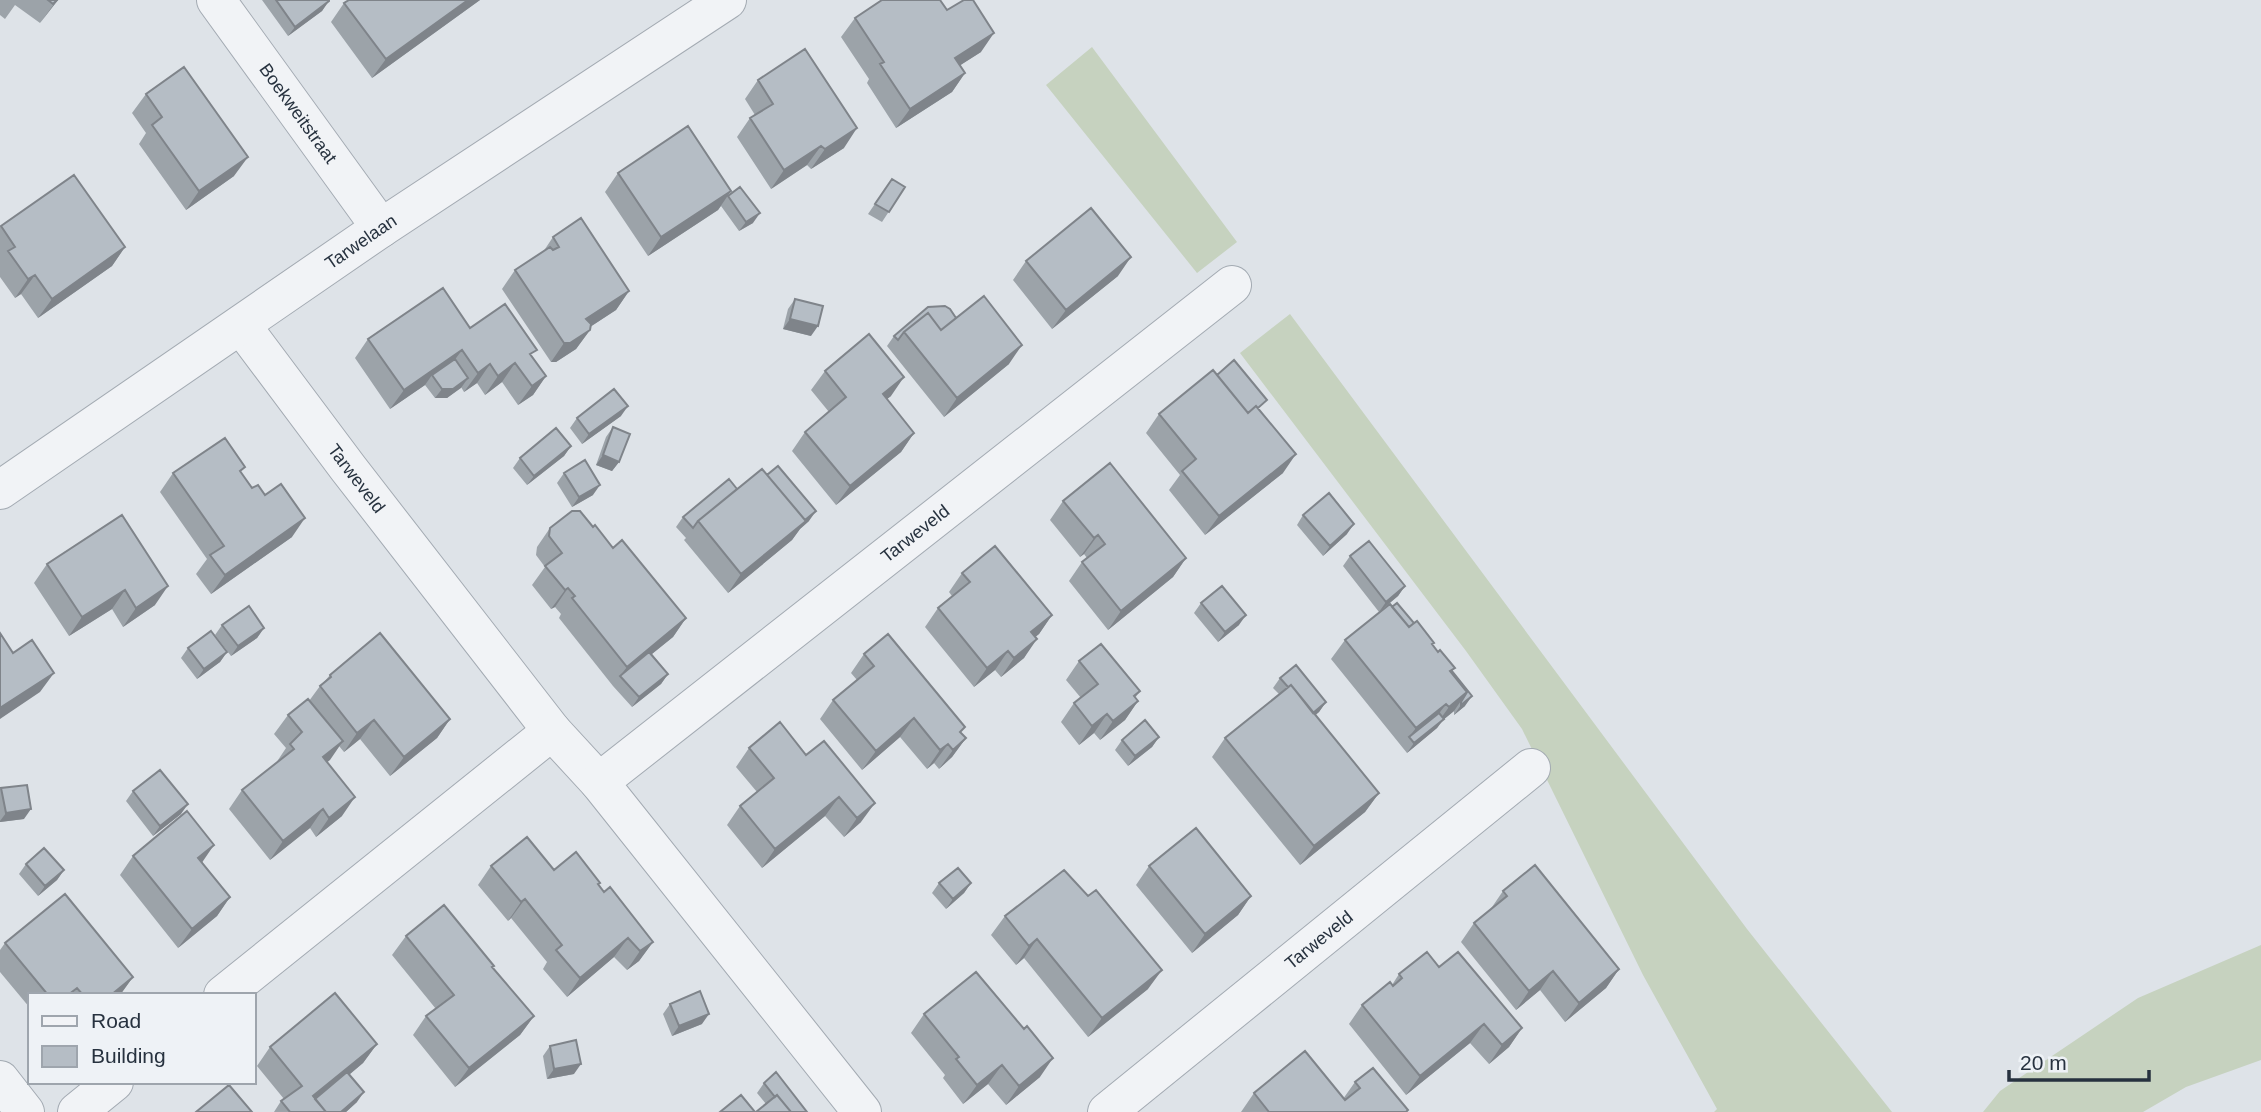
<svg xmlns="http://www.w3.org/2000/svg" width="2261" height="1112" viewBox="0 0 2261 1112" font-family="Helvetica,sans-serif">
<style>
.grass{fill:#c6d2bf}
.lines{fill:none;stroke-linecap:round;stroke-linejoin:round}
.street-casing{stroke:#a3aab2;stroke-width:40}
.street{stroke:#f1f3f6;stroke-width:38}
.wall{fill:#9ca3a9}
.shaded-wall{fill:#7f848a}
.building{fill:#b5bdc5;stroke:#7f848a;stroke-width:2}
.labels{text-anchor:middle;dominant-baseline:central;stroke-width:5;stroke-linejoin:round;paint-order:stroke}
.street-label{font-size:18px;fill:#27323f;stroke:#eef2f6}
</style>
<rect width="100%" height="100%" fill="#dee3e8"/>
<path class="grass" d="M1092,47L1237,242L1197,273L1046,85Z
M1290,314L1747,929L1892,1112H1714L1717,1109L1643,975L1522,729L1466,651L1240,353Z
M2261,945V1060L2186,1087L2143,1112H1983L2000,1091L2138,998Z"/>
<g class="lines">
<defs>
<g id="street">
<path id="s1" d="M216,0L381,228"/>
<path id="s2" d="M241,325L348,468L552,731"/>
<path id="s3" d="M0,490L381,228L727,0"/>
<path d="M223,995L552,731L599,782"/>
<path d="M0,1080L25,1112"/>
<path d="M77,1112L114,1082"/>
<path id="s4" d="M862,1112L599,782L1232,285"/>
<path id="s5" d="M1107,1112L1531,768"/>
</g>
</defs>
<use href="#street" class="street-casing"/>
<use href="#street" class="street"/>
</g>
<path class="wall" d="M0,0H58L40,23L15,5L5,19L0,15Z
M262,0H329L322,11L288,36Z
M349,0H480L372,78L331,22L344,3Z
M947,10L981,52L960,65L965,73L952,92L896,128L867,83L869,79L841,37L855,18Z
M758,80L844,148L811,169L807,165L771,189L737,137L750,118L755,115L745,99Z
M146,94L234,176L186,210L139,144L146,133L132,113Z
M618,173L731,191L728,195L753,223L739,231L721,206L718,210L648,256L605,192Z
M892,179L905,187L882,222L868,214Z
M0,226H1L125,247L112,266L38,318L21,294L15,298L0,277Z
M553,237L629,291L616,310L590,327V330L576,349L556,362H551L502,289L515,270L543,252Z
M1026,261L1118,276L1052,329L1013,280Z
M795,299L811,336L783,329L788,309Z
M928,307L956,318L1009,364L944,417L887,346L894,336Z
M470,328L532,356L546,376L533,395L518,405L502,382L485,395L477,383L464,392L461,387L447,398H435L425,385L390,409L355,358L368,339Z
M825,371L891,396L887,399L914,433L901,452L836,505L792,451L805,432L829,412L811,390Z
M1217,375L1260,410L1283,473L1205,535L1169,490L1180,475L1146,433L1159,414Z
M621,416L582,444L570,428L577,418Z
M613,427L619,462L612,471L596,465L606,437Z
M571,446L564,456L527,485L513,468L520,458Z
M173,473H241L292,537L211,594L196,574L207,559L160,492Z
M564,473L593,495L572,507L557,483Z
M737,489L809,521L800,529L792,540L728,593L684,540L686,538L676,527L683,517Z
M1063,501L1186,558L1173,577L1108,630L1069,581L1082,562L1087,558L1084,554L1080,557L1050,520Z
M122,515L155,605L123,627L112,609L69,636L34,583L47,564Z
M1303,515L1347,534L1323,556L1297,525Z
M593,527L613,548L686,618L673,637L652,654L668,674L661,684L632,707L613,686L559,618L561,614L555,607L551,609L532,585L545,567L536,555L537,547L550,528Z
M1350,556L1405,586L1398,596L1379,612L1343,566Z
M962,573L1052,615L1039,634L1035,637L1024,658L1001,677L995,670L974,687L925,627L938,608L952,596L949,592Z
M1201,603L1239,625L1218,642L1194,613Z
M1392,607L1414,623L1452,671L1465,706L1454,715V711L1443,720L1437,728L1407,753L1331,659L1345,640Z
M222,625L264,628L257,638L231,656L215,635Z
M188,648L227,652L220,662L197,679L181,658Z
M864,654L966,738L952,757L939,769L934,763L927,769L900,737L862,770L820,719L833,700L857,680L851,673Z
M1079,661L1140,691L1135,698L1138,701L1125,720L1100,740L1094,733L1079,745L1061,722L1074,703L1081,698L1066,680Z
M330,675L450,719L437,738L390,776L360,739L344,752L339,746L327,762L342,816L316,837L310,828L270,860L229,809L242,790L276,763L286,748L274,734L288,715L309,701L320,686L324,682Z
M1280,678L1326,702L1319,712L1315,715L1379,793L1365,812L1300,865L1212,757L1225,738L1279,694L1273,688Z
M1159,737L1152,747L1128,766L1115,750L1122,740Z
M749,748L806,755L861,822L844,837L825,816L762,868L727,825L740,806L757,792L736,767Z
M1,788L24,819L0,822V789Z
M133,791L181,814L153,836L126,801Z
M133,856L202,862L230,897L217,916L178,948L120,875Z
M26,864L64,870L57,880L38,896L19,874Z
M491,866L554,870L600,883L598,885L604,892L653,942L639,961L627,970L614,957L567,997L543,969L547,962L511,918L508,921L478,885Z
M1149,866L1251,896L1238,915L1192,953L1136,885Z
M939,883H971L964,893L946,909L932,893Z
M1503,891L1619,969L1606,988L1565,1022L1540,990L1516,1010L1461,942L1474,923L1490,910Z
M1005,916L1148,989L1088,1037L1024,958L1016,965L991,935Z
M406,936L493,968L534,1016L520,1035L455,1087L413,1035L426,1016L436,1009L392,955Z
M5,943L133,977L120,995H30V1008L0,972V950Z
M1439,967L1522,1028L1509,1047L1489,1064L1470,1043L1406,1095L1349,1024L1362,1005L1392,985L1399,974Z
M670,1004L702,1024L672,1036L663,1014Z
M924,1014L1040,1077L1006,1105L988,1084L963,1104L943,1078L945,1075L911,1033Z
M377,1044L363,1063L349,1075L357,1102L346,1112H274L281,1101L284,1099L257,1066L270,1047Z
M550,1046L574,1074L547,1079L543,1056Z
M1355,1082L1407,1112H1241L1254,1093L1343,1099Z
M764,1083L807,1112L766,1104L757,1093Z"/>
<path class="shaded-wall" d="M57,0H58L40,23Z
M468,0H480L372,78L386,59Z
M329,1L322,11L288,36L295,27Z
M994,33L981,52L942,77L955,58Z
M965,73L952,92L896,128L910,109Z
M857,128L844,148L811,169L825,149Z
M821,146L807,165L771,189L784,170Z
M248,157L234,176L186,210L199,191Z
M731,191L718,210L648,256L661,237Z
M760,213L753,223L739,231L746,222Z
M125,247L112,266L38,318L52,299Z
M1131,257L1118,276L1052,329L1066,310Z
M35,275L21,294L15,298L28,279Z
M629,291L616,310L573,338L586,319Z
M790,319L818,326L811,336L783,329Z
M590,330L576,349L556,362H551L564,343Z
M1022,345L1009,364L944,417L957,398Z
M462,350L448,369L432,375L425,385L390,409L404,390Z
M515,363L502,382L485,395L498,376Z
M490,364L477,383L464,392L478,373Z
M546,376L533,395L518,405L532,386Z
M904,377L891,396L869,413L883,394Z
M468,378L461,388L447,398H435L442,389Z
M628,406L621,416L582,444L589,434Z
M914,433L901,452L836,505L850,486Z
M571,446L564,456L527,485L534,476Z
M1296,454L1283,473L1205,535L1219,516Z
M603,455L619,462L612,471L596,465Z
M600,485L593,495L572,507L579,497Z
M816,511L809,521L800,529L792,540L728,593L741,574Z
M305,518L292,537L211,594L225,575Z
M1354,524L1347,534L1323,556L1330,546Z
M1098,535L1084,554L1080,557L1094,538Z
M1186,558L1173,577L1108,630L1121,611Z
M168,586L155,605L123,627L136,608Z
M1405,586L1398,596L1379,612L1386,602Z
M568,588L555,607L551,609L565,590Z
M125,590L112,609L69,636L82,617Z
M1052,615L1039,634L1018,651L1031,632Z
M1246,615L1239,625L1218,642L1225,632Z
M686,618L673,637L622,678L620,676L627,667Z
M264,628L257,638L231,656L238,646Z
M1037,639L1024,658L1001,677L1014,658Z
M1008,651L995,670L974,687L987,668Z
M227,652L220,662L197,679L204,669Z
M54,673L40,692L0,719V708Z
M668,674L661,684L632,707L639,697Z
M1467,692L1454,711L1443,720L1437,728L1407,753L1414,743L1436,725L1449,707Z
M1472,696L1465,706L1454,715L1461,705Z
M1138,701L1125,720L1100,740L1113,721Z
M1326,702L1319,712L1304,725L1311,715Z
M1446,704L1432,723L1409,737L1416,728Z
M1107,714L1094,733L1079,745L1092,726Z
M914,718L900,737L862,770L876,751Z
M450,719L437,738L390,776L404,757Z
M374,720L360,739L344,752L357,733Z
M1159,737L1152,747L1128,766L1135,756Z
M966,738L952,757L939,769L953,750Z
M343,741L330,760L310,776L323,757Z
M948,744L934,763L927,769L940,750Z
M1379,793L1365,812L1300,865L1314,846Z
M355,797L342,816L316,837L329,818Z
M839,797L825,816L762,868L775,849Z
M875,803L861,822L844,837L857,818Z
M188,804L181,814L153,836L160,826Z
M31,809L24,819L0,822V821L6,813Z
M323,809L310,828L270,860L283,841Z
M214,845L201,864L198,858Z
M64,870L57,880L38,896L45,886Z
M971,883L964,893L946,909L953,899Z
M1251,896L1238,915L1192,953L1205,934Z
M230,897L217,916L178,948L192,929Z
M525,899L511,918L508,921L521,902Z
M628,938L614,957L567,997L580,978Z
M1037,939L1024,958L1016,965L1029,946Z
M653,942L639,961L627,970L640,951Z
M1619,969L1606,988L1565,1022L1579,1003Z
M1162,970L1148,989L1088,1037L1102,1018Z
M1553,971L1540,990L1516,1010L1529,991Z
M133,977L120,995H111Z
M709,1014L702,1024L672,1036L679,1026Z
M534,1016L520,1035L455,1087L469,1068Z
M1484,1024L1470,1043L1406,1095L1420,1076Z
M1522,1028L1509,1047L1489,1064L1502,1045Z
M377,1044L363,1063L309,1108L313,1096Z
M1053,1058L1040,1077L1006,1105L1019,1086Z
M581,1064L574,1074L547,1079L554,1069Z
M1002,1065L988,1084L963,1104L977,1085Z
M364,1092L357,1102L346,1112H341Z"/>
<path class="building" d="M48,0H57L53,4Z
M276,0H329V1L295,27Z
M349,0H468L386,59L344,3Z
M882,0H940L947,10L964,0H973L994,33L955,58L965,73L910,109L880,64L884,62L855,18Z
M805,49L857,128L825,149L821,146L784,170L750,118L773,104L758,80Z
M184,67L248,157L199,191L152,125L162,117L146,94Z
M688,126L731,191L661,237L618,173Z
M74,175L125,247L52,299L35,275L28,279L8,251L15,247L1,226Z
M892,179L905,187L889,212L875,204Z
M740,187L760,213L746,222L728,196Z
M1091,208L1131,257L1066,310L1026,261Z
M581,218L629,291L586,319L591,324L590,330L570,343H564L515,270L550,247L553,250L559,247L553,237Z
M443,288L470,328L505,304L537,350L530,354L546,376L532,386L515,363L498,376L490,364L478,373L462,350L404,390L368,339Z
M984,296L1022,345L957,398L904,332L928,313L941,330Z
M795,299L823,306L818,326L790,319Z
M945,306L950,309L956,318L941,330L928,313L904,332L898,340L894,336L928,307Z
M869,334L904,377L883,394L914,433L850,486L805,432L846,397L825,371Z
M455,359L468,378L453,389H442L432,375Z
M1234,360L1267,400L1258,408L1256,406L1248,413L1217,375Z
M1213,370L1248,413L1256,406L1296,454L1219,516L1182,471L1196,459L1159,414Z
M614,389L628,406L589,434L577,418Z
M613,427L630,434L619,462L603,455Z
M556,428L571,446L534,476L520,458Z
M225,438L245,467L240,471L252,488L258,485L265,495L281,484L305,518L225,575L210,555L224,546L173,473Z
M585,460L600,485L579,497L564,473Z
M1110,463L1186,558L1121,611L1082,562L1105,544L1098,535L1094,538L1063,501Z
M778,466L816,511L805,520L767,475Z
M762,469L806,521L741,574L698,521Z
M729,479L737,489L698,521L693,528L683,517Z
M1329,493L1354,524L1330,546L1303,515Z
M572,511H580L593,527L595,525L613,548L622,540L686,618L627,667L572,598L575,596L568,588L565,590L545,566L562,553L549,536L550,528Z
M122,515L168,586L136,608L125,590L82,617L47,564Z
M1369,541L1405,586L1386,602L1350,556Z
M995,546L1052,615L1031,632L1037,639L1014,658L1008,651L987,668L938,608L970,582L962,573Z
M1222,586L1246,615L1225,632L1201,603Z
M1397,603L1414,623L1409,627L1392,607Z
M1390,604L1409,627L1417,621L1434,643L1432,644L1438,652L1440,650L1455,668L1450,671L1467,692L1449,707L1446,704L1416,728L1345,640Z
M249,606L264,628L238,646L222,625Z
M211,631L227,652L204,669L188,648Z
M0,633L13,653L32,640L54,673L0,708Z
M380,633L450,719L404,757L374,720L357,733L320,686L331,677L330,675Z
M888,634L965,727L960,732L966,738L953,750L948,744L940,750L914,718L876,751L833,700L874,666L864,654Z
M1101,644L1140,691L1134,696L1138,701L1113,721L1107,714L1092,726L1074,703L1098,684L1079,661Z
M649,652L668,674L639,697L620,676Z
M1296,665L1326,702L1313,713L1291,685L1288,687L1280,678Z
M1452,671L1472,696L1461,705V702L1467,692L1451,672Z
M1291,685L1379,793L1314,846L1225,738Z
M308,699L343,741L323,757L355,797L329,818L323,809L283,841L242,790L294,749L290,744L302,732L288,715Z
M1439,713L1444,719L1414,743L1409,737Z
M1145,720L1159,737L1135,756L1122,740Z
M780,722L806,755L824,741L875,803L857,818L839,797L775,849L740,806L774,778L749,748Z
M160,770L188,804L160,826L133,791Z
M27,785L31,809L6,813L1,788Z
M187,811L214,845L198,858L230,897L192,929L133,856Z
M1196,828L1251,896L1205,934L1149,866Z
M527,837L554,870L576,852L600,883L598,884L604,892L610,887L653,942L640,951L628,938L580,978L556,950L562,945L525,899L521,902L491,866Z
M44,848L64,870L45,886L26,864Z
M1535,865L1619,969L1579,1003L1553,971L1529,991L1474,923L1507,896L1503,891Z
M958,868L971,883L953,899L939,883Z
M1064,870L1088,896L1096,890L1162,970L1102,1018L1037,939L1029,946L1005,916Z
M65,894L133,977L111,995H83L77,988L68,995H48L5,943Z
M444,905L494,966L492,967L534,1016L469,1068L426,1016L454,995L406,936Z
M1427,952L1439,967L1458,952L1522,1028L1502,1045L1484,1024L1420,1076L1362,1005L1390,982L1393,986L1402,978L1399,974Z
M976,972L1024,1029L1027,1026L1053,1058L1019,1086L1002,1065L977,1085L956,1059L959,1057L924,1014Z
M700,991L709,1014L679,1026L670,1004Z
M335,993L377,1044L313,1096L326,1112H290L281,1101L302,1086L270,1047Z
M576,1040L581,1064L554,1069L550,1046Z
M1305,1051L1345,1100L1360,1088L1355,1082L1373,1068L1408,1110L1406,1112H1269L1254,1093Z
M347,1072L364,1092L341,1112H326L315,1099Z
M776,1072L807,1112H791L777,1095L775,1097L764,1083Z
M229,1085L252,1112H196Z
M741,1095L755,1112H720Z
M777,1095L791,1112H756Z"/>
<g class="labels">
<g class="street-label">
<text stroke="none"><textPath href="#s1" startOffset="140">Boekweitstraat</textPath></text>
<text stroke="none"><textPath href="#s3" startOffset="438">Tarwelaan</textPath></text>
<text stroke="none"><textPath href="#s2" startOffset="192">Tarweveld</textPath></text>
<text stroke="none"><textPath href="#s4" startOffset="824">Tarweveld</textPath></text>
<text stroke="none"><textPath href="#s5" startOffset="273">Tarweveld</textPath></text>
</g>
</g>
<rect x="28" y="993" width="228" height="91" fill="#eef2f6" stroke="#9ea5ad" stroke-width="2"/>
<rect x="42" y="1016" width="35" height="10" fill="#f1f3f6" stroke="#9ea5ad" stroke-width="2"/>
<text x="91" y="1028" font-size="21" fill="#27323f">Road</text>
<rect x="42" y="1046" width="35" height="21" fill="#b5bdc5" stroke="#9ea5ad" stroke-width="2"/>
<text x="91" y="1063" font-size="21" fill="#27323f">Building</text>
<path d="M2009 1070v10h140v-10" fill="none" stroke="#27323f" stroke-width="3.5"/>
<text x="2020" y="1070" font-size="21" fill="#27323f" stroke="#eef2f6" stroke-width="5" paint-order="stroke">20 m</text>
</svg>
